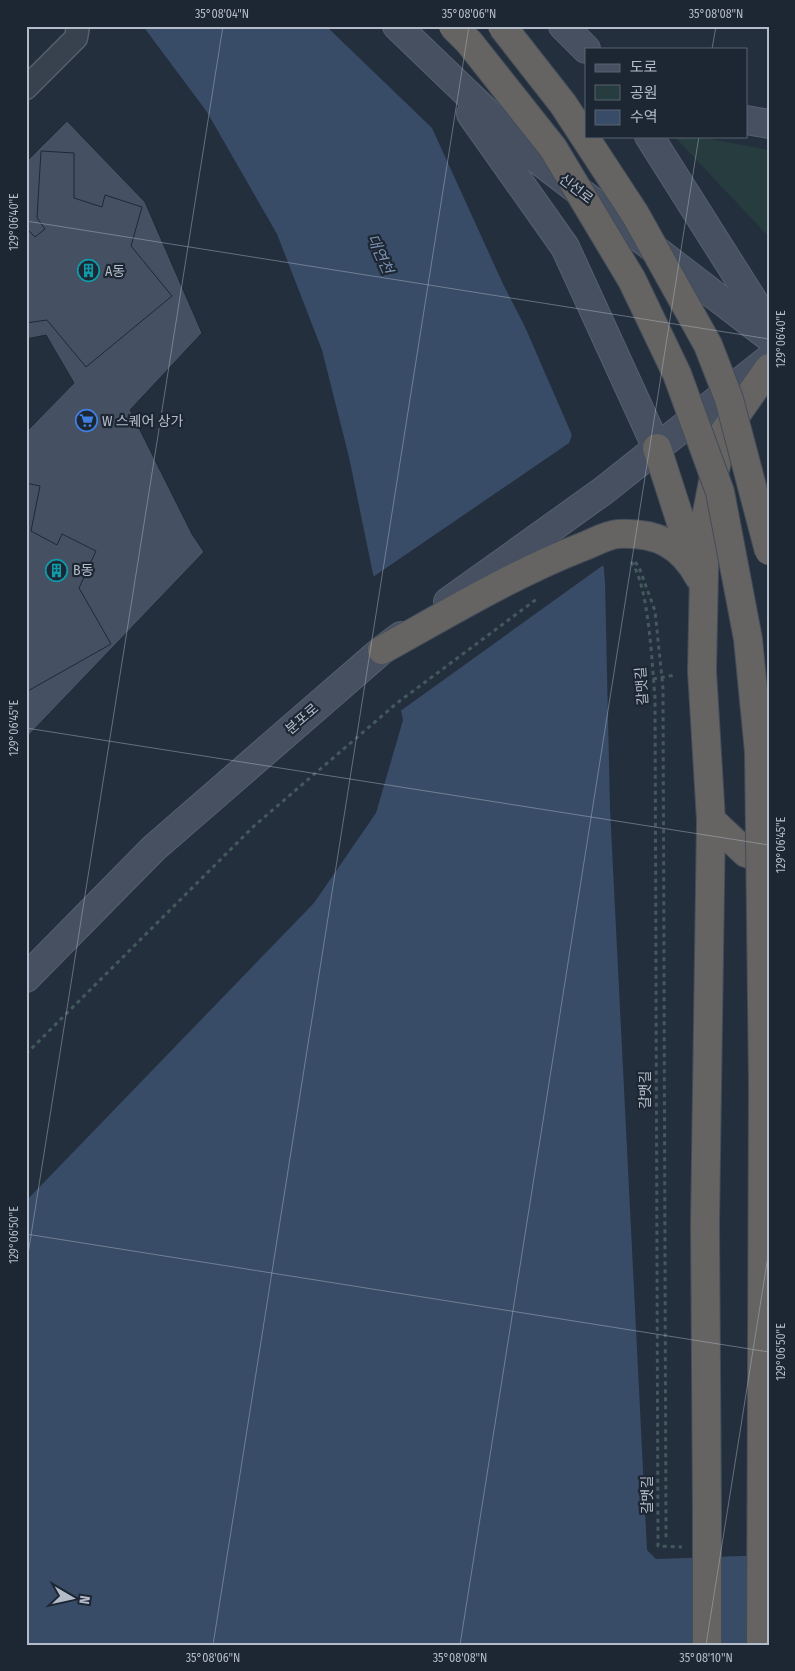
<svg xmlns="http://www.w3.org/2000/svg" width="795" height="1671" viewBox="0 0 795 1671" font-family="'Fira Sans Condensed','Noto Sans KR',sans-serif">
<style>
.green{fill:#263c3f}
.water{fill:#394c67}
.pier{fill:#242f3e}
.building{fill:#455162;stroke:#1f2835}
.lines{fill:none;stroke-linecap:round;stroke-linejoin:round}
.minor-casing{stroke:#565f6c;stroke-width:25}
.secondary-casing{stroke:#565f6c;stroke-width:30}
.trunk-casing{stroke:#434c59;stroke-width:30}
.path{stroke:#44595c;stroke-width:3;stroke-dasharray:4 4;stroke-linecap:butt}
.minor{stroke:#38414e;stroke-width:22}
.secondary{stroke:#465061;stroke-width:28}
.trunk{stroke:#656462;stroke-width:28}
.trunk-bridge-casing{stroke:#434c59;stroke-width:30;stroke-linecap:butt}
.trunk-bridge{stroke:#656462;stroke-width:28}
.ticks{fill:none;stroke:#b4bcc9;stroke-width:1;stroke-opacity:0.45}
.labels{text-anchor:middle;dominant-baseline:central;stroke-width:4.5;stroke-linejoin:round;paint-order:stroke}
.street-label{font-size:14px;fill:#b4bcc9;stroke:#1d2633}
.poi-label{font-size:14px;fill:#b4bcc9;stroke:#1d2633;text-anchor:start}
.water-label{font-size:15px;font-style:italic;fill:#7c92b1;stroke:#1d2633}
.neatline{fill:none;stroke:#b4bcc9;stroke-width:2}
.ticks-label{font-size:12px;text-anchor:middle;fill:#b4bcc9}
</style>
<rect width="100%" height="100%" fill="#242f3e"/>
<path class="green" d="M674,136H693L769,150V237Z"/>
<path class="water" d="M143,26H326L432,128L503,284L525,327L598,495L605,583L610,808L647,1550L656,1559L769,1555V1645H26V1201L314,903L376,813L403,720L349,457L322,350L277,234L207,112Z"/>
<path class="pier" d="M573,432L601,494L607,567L602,566L399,712L370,579L569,443Z"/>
<path class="building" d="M67,121L145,202L202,333L130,410L192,534L204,552L26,738V432L74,383L46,335L26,339V162Z
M41,151L74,153V198L102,207L105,195L142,207L131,246L172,296L86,367L47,320L26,323V228L35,237L45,229L37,218Z
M26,483L40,486L31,531L57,545L62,534L96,551L79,588L111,644L26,692Z"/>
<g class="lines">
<defs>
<path id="minor" d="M26,88L76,38L78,26"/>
<path id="secondary" d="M397,26L528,152L769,337
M563,26L586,49
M471,114L565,247L657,448
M746,120L769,124
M649,136L769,326
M448,602L603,491L769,359
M26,978L154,848L382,650L401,636"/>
<path id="trunk" d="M657,448L695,566
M382,650C447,614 513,574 582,547C593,543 606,535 618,534C656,532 681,544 699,577
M711,820L746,853L769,860
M707,1511L705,1224L711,820L702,671L705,523L722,435L769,368"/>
</defs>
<use href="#minor" class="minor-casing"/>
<use href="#secondary" class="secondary-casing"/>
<use href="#trunk" class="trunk-casing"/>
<path class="path" d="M631,562C649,584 652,666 655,697L658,1546L682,1547
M635,562L639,567L655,611L663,688L666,1539
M653,679L675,675
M26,1054L254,826L397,703L538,598"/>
<use href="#minor" class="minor"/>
<use href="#secondary" class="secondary"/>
<use href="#trunk" class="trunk"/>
<defs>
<path id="trunk-bridge" d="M453,26L469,42L553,148L632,280L677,374L720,492L748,639L759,752L763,1085L761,1645
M502,26L563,104L635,214L708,345L729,399L769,551
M707,1511V1645"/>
</defs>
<use href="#trunk-bridge" class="trunk-bridge-casing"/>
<use href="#trunk-bridge" class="trunk-bridge"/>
</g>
<path class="ticks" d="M712,49L716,26M26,221L769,339M26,728L769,845M26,1234L769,1352M26,1267L223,26M213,1645L469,26M460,1645L699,136M706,1645L769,1250"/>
<defs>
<symbol id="building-ring" viewBox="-11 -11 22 22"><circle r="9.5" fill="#1d2633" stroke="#0f9aa8" stroke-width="1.5"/><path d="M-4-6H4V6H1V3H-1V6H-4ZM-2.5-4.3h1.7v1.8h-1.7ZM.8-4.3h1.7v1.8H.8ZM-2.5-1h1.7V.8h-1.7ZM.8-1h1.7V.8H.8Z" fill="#0f9aa8"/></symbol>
<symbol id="supermarket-ring" viewBox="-11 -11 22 22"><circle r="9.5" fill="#1d2633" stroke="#3f7fe0" stroke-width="1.5"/><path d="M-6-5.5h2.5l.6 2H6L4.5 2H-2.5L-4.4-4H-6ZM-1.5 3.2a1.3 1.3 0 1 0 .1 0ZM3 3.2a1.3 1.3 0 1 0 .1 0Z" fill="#3f7fe0"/></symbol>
</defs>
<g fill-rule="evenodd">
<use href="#building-ring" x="76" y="258" width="25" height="25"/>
<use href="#supermarket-ring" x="74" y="408" width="25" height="25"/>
<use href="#building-ring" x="44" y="558" width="25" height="25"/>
</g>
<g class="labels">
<g class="street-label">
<text transform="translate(576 189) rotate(38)">신선로</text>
<text transform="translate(642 686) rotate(-94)">갈맷길</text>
<text transform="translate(302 719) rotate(-41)">분포로</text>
<text transform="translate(645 1090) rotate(-90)">갈맷길</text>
<text transform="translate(647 1495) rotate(-90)">갈맷길</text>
</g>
<g class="poi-label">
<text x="105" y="271">A동</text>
<text x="102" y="421">W 스퀘어 상가</text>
<text x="73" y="570">B동</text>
</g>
<g class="water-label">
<text transform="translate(380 254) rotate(66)">대연천</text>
</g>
</g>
<rect width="795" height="1671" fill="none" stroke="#1d2633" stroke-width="55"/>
<rect x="585" y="48" width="162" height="90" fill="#1d2633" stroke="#59626f"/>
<rect x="595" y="64" width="25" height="8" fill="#465061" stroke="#59626f"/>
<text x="630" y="72" font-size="15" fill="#b4bcc9">도로</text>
<rect x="595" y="85" width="25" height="15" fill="#263c3f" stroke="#59626f"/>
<text x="630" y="98" font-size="15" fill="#b4bcc9">공원</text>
<rect x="595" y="110" width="25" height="15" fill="#394c67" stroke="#59626f"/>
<text x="630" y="122" font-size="15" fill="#b4bcc9">수역</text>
<g transform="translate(72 1598) rotate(99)" stroke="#1d2633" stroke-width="4" paint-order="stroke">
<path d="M0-4L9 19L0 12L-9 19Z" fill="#b4bcc9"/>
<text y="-8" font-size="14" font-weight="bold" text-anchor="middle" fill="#b4bcc9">N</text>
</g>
<rect x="28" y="28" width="740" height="1616" class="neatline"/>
<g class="ticks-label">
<text x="222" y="18">35°08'04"N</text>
<text x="469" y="18">35°08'06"N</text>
<text x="716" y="18">35°08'08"N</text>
<text transform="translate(14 222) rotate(-90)" y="4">129°06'40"E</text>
<text transform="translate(781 339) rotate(-90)" y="4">129°06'40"E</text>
<text transform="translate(14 728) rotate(-90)" y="4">129°06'45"E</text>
<text transform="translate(781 845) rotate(-90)" y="4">129°06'45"E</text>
<text transform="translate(14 1235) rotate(-90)" y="4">129°06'50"E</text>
<text transform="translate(781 1352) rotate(-90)" y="4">129°06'50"E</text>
<text x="213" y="1662">35°08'06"N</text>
<text x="460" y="1662">35°08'08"N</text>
<text x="706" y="1662">35°08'10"N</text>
</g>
</svg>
